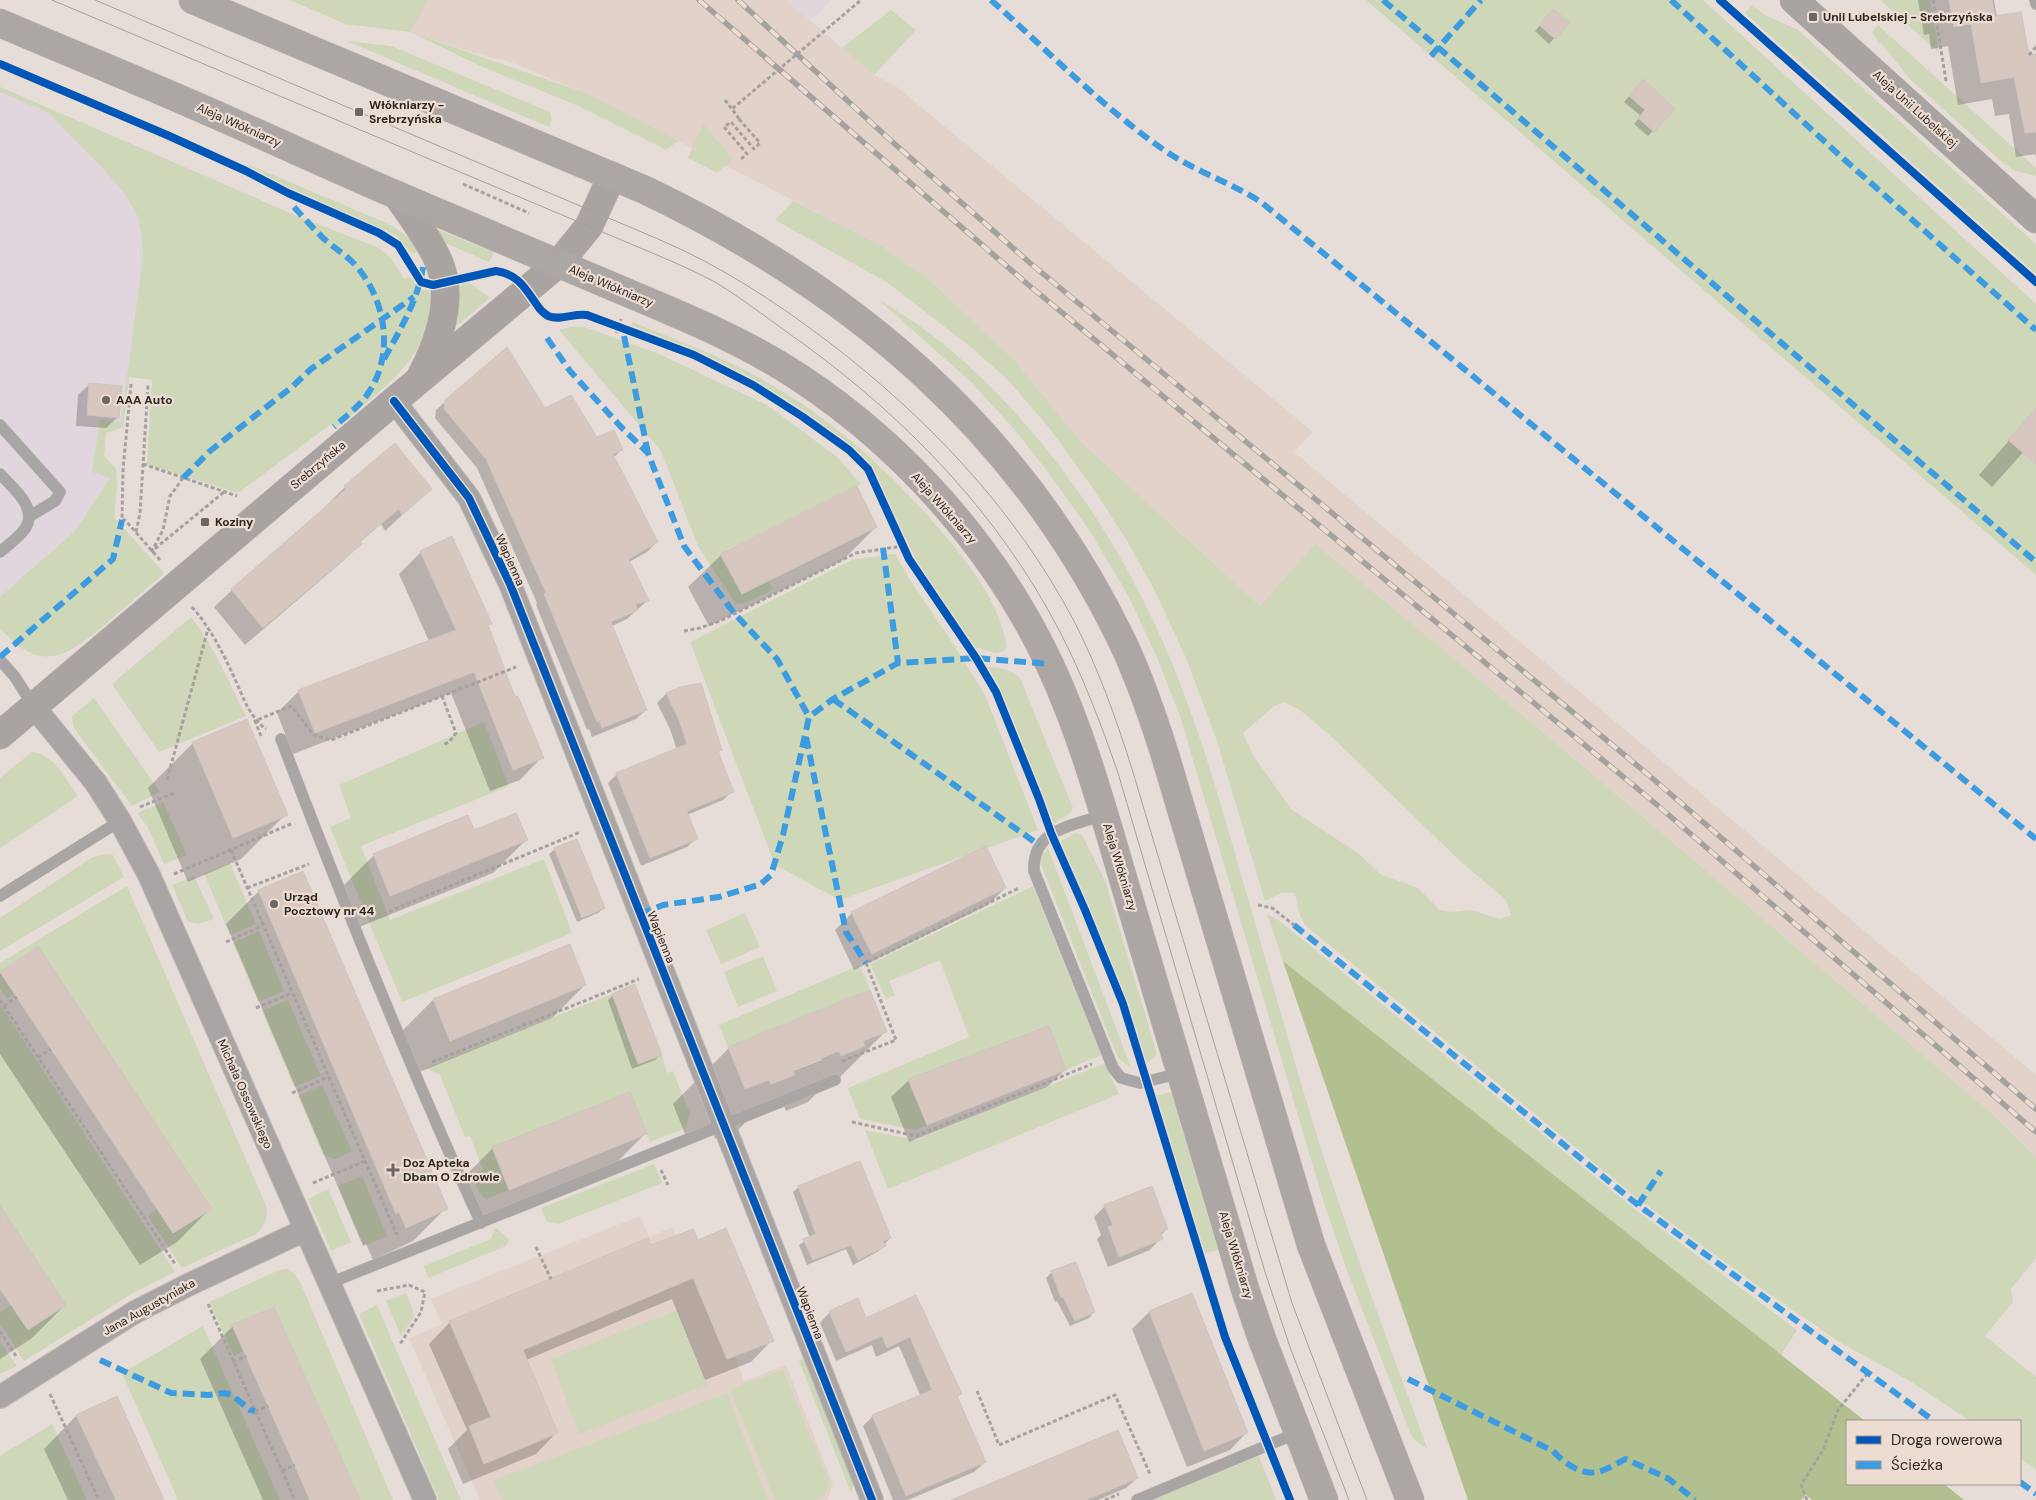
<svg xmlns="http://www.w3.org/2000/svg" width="2036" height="1500" viewBox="0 0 2036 1500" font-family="'DM Sans',sans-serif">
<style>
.commercial{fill:#e1d6de}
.built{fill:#e3d2c9}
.green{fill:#ced7b8;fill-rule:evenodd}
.forest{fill:#b2c090}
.shadow{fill:#0003;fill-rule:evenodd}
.building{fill:#d8c7be;stroke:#ccc5c1}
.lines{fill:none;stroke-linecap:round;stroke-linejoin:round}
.lane-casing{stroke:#c0b9b4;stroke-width:12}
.street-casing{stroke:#c0b9b4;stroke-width:24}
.secondary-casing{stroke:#c0b9b4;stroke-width:29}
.primary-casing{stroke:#c0b9b4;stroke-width:29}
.path{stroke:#a5a1a0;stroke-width:3;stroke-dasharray:4 2.5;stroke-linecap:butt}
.lane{stroke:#a8a5a4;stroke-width:11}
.street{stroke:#a8a5a4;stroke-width:22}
.secondary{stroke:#a9a3a2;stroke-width:28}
.primary{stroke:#aca6a5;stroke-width:28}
.tram{stroke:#a5a19f;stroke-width:1}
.rail-casing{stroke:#a5a19f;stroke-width:5.5}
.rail{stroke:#ecdcd2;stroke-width:4;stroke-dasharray:11;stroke-linecap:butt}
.path-bridge{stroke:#a5a1a0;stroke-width:3;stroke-dasharray:4 2.5;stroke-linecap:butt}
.quiet{stroke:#3d9ce0;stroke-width:6;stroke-dasharray:12 6;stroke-linecap:butt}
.cycleway-casing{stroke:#ecdcd2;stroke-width:11}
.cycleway{stroke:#0057b8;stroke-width:8}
.poi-dot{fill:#6d6662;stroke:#ecdcd2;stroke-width:2}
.labels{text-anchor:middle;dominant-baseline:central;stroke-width:4.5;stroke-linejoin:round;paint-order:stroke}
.poi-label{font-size:12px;font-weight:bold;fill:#2c2622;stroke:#ecdcd2;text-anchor:start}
.street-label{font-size:12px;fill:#2c2622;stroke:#ecdcd2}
</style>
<rect width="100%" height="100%" fill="#e6ddd8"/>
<path class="commercial" d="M786,0H831L811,21Z
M0,87L264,201L129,377L123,427L106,433L104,456L116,469L117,484L114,517L0,609Z"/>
<path class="built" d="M429,0H786L874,75L897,87L1313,432L1294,452L2036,1075V1157L1997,1118L1551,739L1315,545L1260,606L1083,444L1014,360L926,277L883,247L583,92L508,61L473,53L410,32Z
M640,1216L649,1237L672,1227L676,1235L693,1229L698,1240L726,1228L774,1341L735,1356L744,1381L786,1365L833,1484L827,1500H480L409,1338L442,1324L431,1299Z"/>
<path class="green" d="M290,0H429L410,32L586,93L678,141L666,150L576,105L485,68L410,32L345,24Z
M1366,0H1703L2036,304V575Z
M1880,0H1930L1939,53Z
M1752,5L1765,15L1798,30L2036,244V274L1745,13Z
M891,10L916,30L874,75L842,48Z
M1878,25L2036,168V176L2015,171L2003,163L1910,79L1881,43L1879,44L1872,32Z
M347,41L391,46L550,112L552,120L549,127Z
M0,87L292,214L379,248L391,258L404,279L410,277L422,290H428C436,298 432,305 429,315C425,328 421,343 414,354C395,382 361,407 335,429L331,424L238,493L147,464L152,380L129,377L123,427L106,433L104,456L116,469L117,484L114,517L164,573C146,589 128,605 109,621C69,656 42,676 0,628V597L75,531L110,478L92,472L100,420L121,422L143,257L142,237L138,217L125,194L108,174L49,113L0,92Z
M703,124L733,159L717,173L688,158Z
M249,165L391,225L409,238L419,251L412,254L395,235L288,189L249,167Z
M793,201L883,247L926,277L1014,360L1083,444L1260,606L1315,544L1551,739L1997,1118L2036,1157V1258L2011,1289L2013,1302L1985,1336L2036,1377V1470L2020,1458V1421H1970L1910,1381L1841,1343L1758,1286L1637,1198L1305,925L1299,913L1295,893H1281L1265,901L1217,741L1186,658L1156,593L1126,539L1092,487L1050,429L1009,381L972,348L888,283L775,220ZM1284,702L1300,710L1333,738L1459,860L1506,900L1511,915L1500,919L1471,910L1452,912L1440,910L1418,888L1380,874L1359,854L1291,809L1253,755L1243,733L1274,706Z
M434,228L494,252L489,262L443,242Z
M468,282L490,298L459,324L456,325L457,286Z
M879,300C895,310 912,320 928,332C1018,400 1097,505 1146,606C1187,688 1213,776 1238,864C1260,939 1281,1015 1303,1090C1339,1212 1384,1330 1427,1448L1417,1442L1411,1435L1346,1268L1323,1200L1181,719L1158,660L1129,597L1091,533L1054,480L1015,430L972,383Z
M633,322C663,335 694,346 724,360C810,399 882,461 942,532C970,565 999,602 1007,646L1004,651L995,653L974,647L921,569L870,466L850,445L789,401L732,368L631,326Z
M570,327H585L659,354L767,405L837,457L861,484L720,553L742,594L769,581L772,590L746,603L736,604L698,546L661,451L559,330Z
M895,554L908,577L954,645L985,695L1038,830L840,900L775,865L690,642L854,559Z
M191,617C214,646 229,682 246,716L159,752L112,684Z
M988,667C1001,668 1010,669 1020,678L1073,808L1069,814L1054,823L1000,688Z
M94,698L160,792L132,806L79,735L73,726L72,716Z
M484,722L509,786L361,846L390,920L544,859L572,933L402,1002L330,827L351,818L339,785Z
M32,752C53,753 67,781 78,796L0,848V778Z
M163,802L187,855L164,864L147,826L137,813Z
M1075,833L1082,835L1105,881L1157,1054L1146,1065L1127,1003L1061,841Z
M1048,848L1131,1068L1118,1058L1040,862L1042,855Z
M106,854L113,855L124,877L0,951V918L93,857Z
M230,863L256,924L230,935L204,873Z
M194,876L214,919L198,924L188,922L172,885Z
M127,886L267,1208C267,1220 265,1226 256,1234L182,1268L148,1216L157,1209L174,1233L211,1209L38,946L0,971V963Z
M1033,886L1101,1055L1066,1070L1049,1027L908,1079L927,1125L916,1130L860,1119L848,1088L969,1037L940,960L889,981L895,995L886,999L870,964Z
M745,913L760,947L721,964L706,930Z
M1267,914L1277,919L1637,1211L1797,1330L1781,1355L1283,961Z
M259,931L284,991L258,1002L233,943Z
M763,956L777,991L738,1007L724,972Z
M858,966L865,976L870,990L728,1047L719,1025Z
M0,972L14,993L7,999L0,989Z
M612,994L638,1064L662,1055L667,1073L673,1071L690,1113L686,1128L650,1142L629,1092L492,1147L509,1190L486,1199L479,1192L472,1176V1174L483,1170L470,1136L465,1137L440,1075L426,1068Z
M288,1000L321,1076L294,1087L262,1011Z
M0,1004L175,1272L135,1292L24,1361L0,1323V1313L11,1305L28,1330L66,1305L0,1206Z
M1105,1063L1119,1094L888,1189L865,1130L916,1140Z
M322,1085L352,1151L335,1159L323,1155L298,1096Z
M1171,1092L1218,1250L1202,1254L1155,1096Z
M654,1164L662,1183L558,1224L547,1222L541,1208Z
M362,1176L387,1236L364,1246L338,1186Z
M328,1189L351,1242L331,1251L308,1199Z
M495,1227L509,1239L506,1246L428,1278L424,1266L491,1239Z
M288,1269L294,1273L301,1284L393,1500H360L274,1307L232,1325L244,1351L234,1356L209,1302L279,1270Z
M406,1293L415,1316L401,1336L386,1301Z
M377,1305L461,1500H439L359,1314Z
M678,1310L707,1385L579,1434L551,1359Z
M203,1326L280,1500H178L122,1373Z
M0,1342L17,1366L0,1374Z
M805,1358L854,1483L851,1493L799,1361Z
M783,1370L830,1484L824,1496L815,1500H775L730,1389Z
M727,1393L768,1500H502L494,1480Z
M52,1424L87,1500H0V1456Z
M1259,1456L1276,1500H1152Z"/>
<path class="forest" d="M1283,961L1865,1421H1847V1484H1944L1964,1500H1812L1806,1495L1801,1500H1468Z"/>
<path class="shadow" d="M1918,0H1994L1997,17L2028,57L2036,55V157L2035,154L2016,157L2009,114L1995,116L1992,99L1958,105L1948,46L1931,49L1929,34L1924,35Z
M1548,16L1568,23L1549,44L1535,31Z
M1638,86L1653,131L1648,136L1634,124L1641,116L1624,102Z
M90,384L118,417L106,428L76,426L78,395Z
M446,401L544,409L596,439L622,449L613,458L657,542L647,552L629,562L648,600L627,619L612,626L646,710L636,719L592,737L589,729L587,730L536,605L537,603L477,468L435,418L436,410Z
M2019,429L2036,432V438L1992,487L1979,475Z
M394,445L430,489L385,531L381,524L359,543L343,561L245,645L214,607L232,590L329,506L328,504L345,487Z
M876,527L843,560L709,626L688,587L721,555Z
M421,552L490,623L487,626L515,699L542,757L520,780L490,791L451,693L293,754L277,713L299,691L429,641L399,574Z
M681,689L721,750L717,753L732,791L723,800L687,815L696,838L687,847L641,866L608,783L617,774L677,750L670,729L657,703L666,694Z
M193,743L286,814L241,859L188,882L148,788Z
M467,817L474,831L526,840L493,873L357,928L341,888L374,855Z
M555,849L604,908L598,913L577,922L549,854Z
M1005,888L988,905L854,970L835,930L852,913Z
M259,891L446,1208L413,1241L373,1260L366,1244L363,1246L226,924Z
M569,946L585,985L552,1018L417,1073L400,1033L433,1000Z
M37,948L210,1209L177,1242L140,1265L0,1054V972Z
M613,995L660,1055L655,1060L632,1069L608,1000Z
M886,1031L830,1087L818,1092L808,1102L786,1111L784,1106L747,1121L738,1130L715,1139L713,1134L689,1144L673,1104L729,1048ZM821,1057V1060L788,1073L787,1071Z
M1065,1070L1047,1087L909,1142L891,1097L909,1080Z
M629,1093L645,1134L612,1167L476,1222L460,1181L493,1148Z
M799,1187L890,1238L879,1251L853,1265L846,1249L807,1265L799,1245L810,1238L793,1192Z
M1105,1206L1167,1229L1160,1236L1161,1238L1150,1250L1108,1267L1097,1239L1101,1235L1094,1217Z
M0,1208L65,1305L32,1338L0,1359Z
M697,1241L772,1340L751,1362L705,1380L672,1299L526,1360L557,1432L536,1454L463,1484L448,1449L467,1430L429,1344L450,1322Z
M1075,1263L1094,1312L1089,1318L1070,1326L1057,1301L1055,1302L1046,1278L1051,1273Z
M916,1297L960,1394L956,1398L985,1462L974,1472L908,1500H893L863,1426L873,1416L921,1397L899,1346L876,1357L872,1345L836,1361L820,1323L830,1312L866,1319Z
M1149,1312L1247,1432L1230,1450L1187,1467L1132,1329Z
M233,1326L359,1500H263L200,1359Z
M76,1416L163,1500H68L44,1449Z
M1137,1478L1126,1488L1098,1500H974Z"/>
<path class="building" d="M1949,0H1992L1995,16L2021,12L2029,55L2036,54V132L2025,133L2014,77L1981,83L1971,24L1954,27Z
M1553,9L1570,23L1555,39L1539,25Z
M1643,79L1675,109L1654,132L1638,118L1645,110L1629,96Z
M507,347L545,408L571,395L597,437L614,430L623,450L613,454L658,542L629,559L649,601L635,604L638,610L611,622L647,710L602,728L599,721L597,722L544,594L546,593L486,459L444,409L445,400Z
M89,383L122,386L119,418L87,415Z
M2036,408V464L2008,440Z
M395,443L432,489L402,515L399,509L360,541L362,544L263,628L231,589L346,489L344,486Z
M857,486L877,527L742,594L720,554Z
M452,536L492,624L488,625L515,697L518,696L544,758L513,770L474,672L315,733L298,690L456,630L420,551Z
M701,683L722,750L718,751L734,792L687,811L698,839L650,858L616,773L687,744L679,720L666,693L681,687Z
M247,719L288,815L233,838L192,742Z
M516,813L528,840L390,896L373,854L468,815L474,830Z
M577,839L605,908L582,918L554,848Z
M986,846L1006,888L872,954L851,912Z
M303,871L448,1209L406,1228L399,1212L396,1214L258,890Z
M570,944L586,985L450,1041L433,999Z
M38,946L212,1209L173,1233L0,972Z
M635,984L662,1055L638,1064L612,994Z
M870,990L887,1032L863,1041L865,1046L841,1056L839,1051L793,1070L795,1075L771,1084L769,1080L745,1089L728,1047Z
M1049,1026L1066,1070L927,1125L908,1079Z
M630,1092L647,1134L509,1190L492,1147Z
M860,1161L891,1238L883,1241L886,1246L858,1260L851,1245L813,1260L803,1239L816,1234L798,1186Z
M1152,1186L1168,1229L1160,1233L1163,1239L1119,1257L1108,1227L1113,1225L1104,1205Z
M0,1206L66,1305L28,1330L0,1289Z
M726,1228L774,1341L727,1359L693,1278L523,1350L558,1433L484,1464L469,1426L491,1417L449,1321L648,1238L651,1245L693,1229L698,1240Z
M1076,1262L1095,1312L1075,1321L1063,1297L1061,1298L1051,1271Z
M1192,1293L1248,1433L1204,1451L1149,1311Z
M916,1295L962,1394L957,1396L986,1462L906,1496L872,1415L932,1390L910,1337L887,1348L882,1336L846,1352L829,1311L858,1298L866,1318Z
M274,1307L360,1500H310L268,1406L232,1325Z
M117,1396L164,1500H116L76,1415Z
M1118,1430L1138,1478L1115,1488L1086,1500H951Z"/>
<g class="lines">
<defs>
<path id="lane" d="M2035,0L2036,4
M0,425L60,492L55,501L30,516
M0,474C13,488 40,509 24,530C18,538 8,545 0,552
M0,660L15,677L34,707
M281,739C343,902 408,1064 481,1223
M1104,815C1072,826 1032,829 1034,871L1113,1068L1121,1078L1140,1083L1181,1073
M0,896L120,821
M330,1283L835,1080
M1137,1500L1297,1433"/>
<path id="street" d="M394,401L469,498L510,584L872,1500
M34,707L96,783L120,821L149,875L425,1500
M0,1397L135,1312L188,1285L305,1230"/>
<path id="secondary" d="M1794,0L2036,219
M397,195C411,216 428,237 438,260C455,297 439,341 422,374
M0,735L394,401L559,263L589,226L612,176"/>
<path id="primary" d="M193,0L645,190C854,290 1021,431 1123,643C1140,679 1153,717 1165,755L1311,1245L1410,1500
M0,23C77,56 154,87 230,121C289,147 347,174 406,199C480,230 554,261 628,293C687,318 746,342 800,378C906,448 996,550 1050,665C1085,740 1106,822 1130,902C1169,1031 1206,1160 1245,1289L1262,1339L1324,1500"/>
</defs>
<use href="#lane" class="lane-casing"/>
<use href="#street" class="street-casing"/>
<use href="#secondary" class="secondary-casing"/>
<use href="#primary" class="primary-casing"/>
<path class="path" d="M1933,0L1946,81
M2029,55L2036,47
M725,100L732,109
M739,119L760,143L754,149L731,122L724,127L747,154L741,159
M463,184L529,213
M616,333L621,319
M131,384L123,470L122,520H125L161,561
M143,464L237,496
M183,478L170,496L163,530L152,551L224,492
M136,532L140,513L148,385
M192,607C210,627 223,653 234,677C243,696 249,717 266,729
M684,631L700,628L720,621L856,553L903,546
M442,696L456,733L449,742L443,745
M261,736L255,721L291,706L314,735L331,740L516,667
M167,780L208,629
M140,807L174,793
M231,850L397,1235
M174,874L293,823
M247,888L309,864
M1258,905L1272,908L1294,925
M371,919L580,832
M226,942L262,926
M0,1000L175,1264
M4,1006L17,997
M256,1008L292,993
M38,1057L51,1049
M842,1061L896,1040L866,963L1019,888
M432,1062L639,979
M292,1093L328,1077
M852,1122L916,1136L1092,1064
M661,1170L668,1185
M313,1183L365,1161
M536,1247L551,1279
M377,1291L409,1285L425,1292L421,1312L400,1344
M208,1304L295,1500
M0,1331L16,1356
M233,1362L246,1356
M977,1391L999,1445L1115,1395L1150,1474
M50,1394L99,1500
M255,1411L268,1406
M282,1471L295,1465
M1105,1500L1119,1494
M1807,1500L1801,1485L1823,1450L1838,1410L1867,1374"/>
<use href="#lane" class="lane"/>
<use href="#street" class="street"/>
<use href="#secondary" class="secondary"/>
<use href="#primary" class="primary"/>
<path class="tram" d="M52,0L657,255C676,263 696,272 715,282C746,301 775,324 805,345C909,421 999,515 1059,630C1083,676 1101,724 1118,773L1265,1272L1291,1350L1349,1500
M95,0L658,239C719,265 773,300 826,340C926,416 1015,509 1074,621C1098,668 1116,718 1132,769L1292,1303L1367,1500"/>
<defs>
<path id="rail" d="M699,0L1025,282L1656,804L2036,1132
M738,0L888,138L1030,263L1645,772L2036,1109"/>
</defs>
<use href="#rail" class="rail-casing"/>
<use href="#rail" class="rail"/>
<path class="path-bridge" d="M739,119L732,109L861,0"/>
<path class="quiet" d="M991,0C1048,51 1102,107 1164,150C1194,171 1230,182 1261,202L2036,839
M1383,0L2036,562
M1671,0L1836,152L2036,330
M1431,56L1481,0
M294,207C303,217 313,228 323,238C334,248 348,256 358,268C386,302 394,354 369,392C360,406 346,416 334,427
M624,336L648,453
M547,338L570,371L622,428L648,453L684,546L734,613L777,659L809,717
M384,359C400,330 418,300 423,267
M183,478L210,451L292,387L311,369L414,297
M883,548L898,663
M0,657L113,559L122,520
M833,699L1039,845
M806,737L846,932L866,963
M640,914L663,905L719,897L761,884L771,875L783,835L809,717L833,699L898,663L976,658L1049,664
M1294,925L1638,1205L1934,1421
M1638,1205L1661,1171
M100,1360L171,1393L209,1395L224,1393L232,1395L250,1410L255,1411
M1408,1379L1553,1451C1563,1462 1581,1476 1598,1472C1607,1470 1617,1463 1626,1459L1669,1479L1695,1500
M2020,1482L2036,1494"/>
<defs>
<path id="cycleway" d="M1720,0L2036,282
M0,64L167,135L246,171L288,193L379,233L398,245L421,282L433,285L496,271C518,274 525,288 537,305C540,310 543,313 548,316C561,321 574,313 587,315L694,355L753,385L803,417L849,450L868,469L909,559L976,658L996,692L1039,799L1051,833L1085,910L1123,1004L1225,1337L1290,1500
M394,401L469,498L510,584L872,1500"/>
</defs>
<use href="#cycleway" class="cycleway-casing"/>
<use href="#cycleway" class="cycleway"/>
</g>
<g class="poi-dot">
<rect x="1808" y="12" width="10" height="10" rx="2.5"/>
<rect x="354" y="107" width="10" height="10" rx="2.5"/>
<circle cx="106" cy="400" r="5"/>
<rect x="200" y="517" width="10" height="10" rx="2.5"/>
<circle cx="274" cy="904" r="5"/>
<path d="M390.5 1162.5h5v5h5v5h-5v5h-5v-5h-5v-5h5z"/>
</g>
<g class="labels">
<g class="poi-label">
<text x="1823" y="17">Unii Lubelskiej - Srebrzyńska</text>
<text x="369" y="105">Włókniarzy -<tspan x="369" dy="14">Srebrzyńska</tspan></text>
<text x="116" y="400">AAA Auto</text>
<text x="215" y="522">Koziny</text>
<text x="284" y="897">Urząd<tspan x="284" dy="14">Pocztowy nr 44</tspan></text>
<text x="403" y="1163">Doz Apteka<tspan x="403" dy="14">Dbam O Zdrowie</tspan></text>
</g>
<g class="street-label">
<text transform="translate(1915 109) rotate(42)">Aleja Unii Lubelskiej</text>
<text transform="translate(239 125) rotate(24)">Aleja Włókniarzy</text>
<text transform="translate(611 286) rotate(23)">Aleja Włókniarzy</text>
<text transform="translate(318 465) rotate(-40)">Srebrzyńska</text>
<text transform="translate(944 508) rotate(48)">Aleja Włókniarzy</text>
<text transform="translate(510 560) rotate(66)">Wapienna</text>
<text transform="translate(1120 867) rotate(73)">Aleja Włókniarzy</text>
<text transform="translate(661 937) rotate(68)">Wapienna</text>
<text transform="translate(245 1094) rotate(66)">Michała Ossowskiego</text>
<text transform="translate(1236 1255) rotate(73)">Aleja Włókniarzy</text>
<text transform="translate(149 1307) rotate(-29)">Jana Augustyniaka</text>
<text transform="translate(810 1313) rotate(69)">Wapienna</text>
</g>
</g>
<rect x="1846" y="1420" width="175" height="65" fill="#ecdcd2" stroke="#9f938c"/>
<rect x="1856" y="1436" width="25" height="8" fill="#0057b8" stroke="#9f938c"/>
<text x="1891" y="1445" font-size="15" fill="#2c2622">Droga rowerowa</text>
<rect x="1856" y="1461" width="25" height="8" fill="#3d9ce0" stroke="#9f938c"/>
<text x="1891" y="1470" font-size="15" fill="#2c2622">Ścieżka</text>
</svg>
